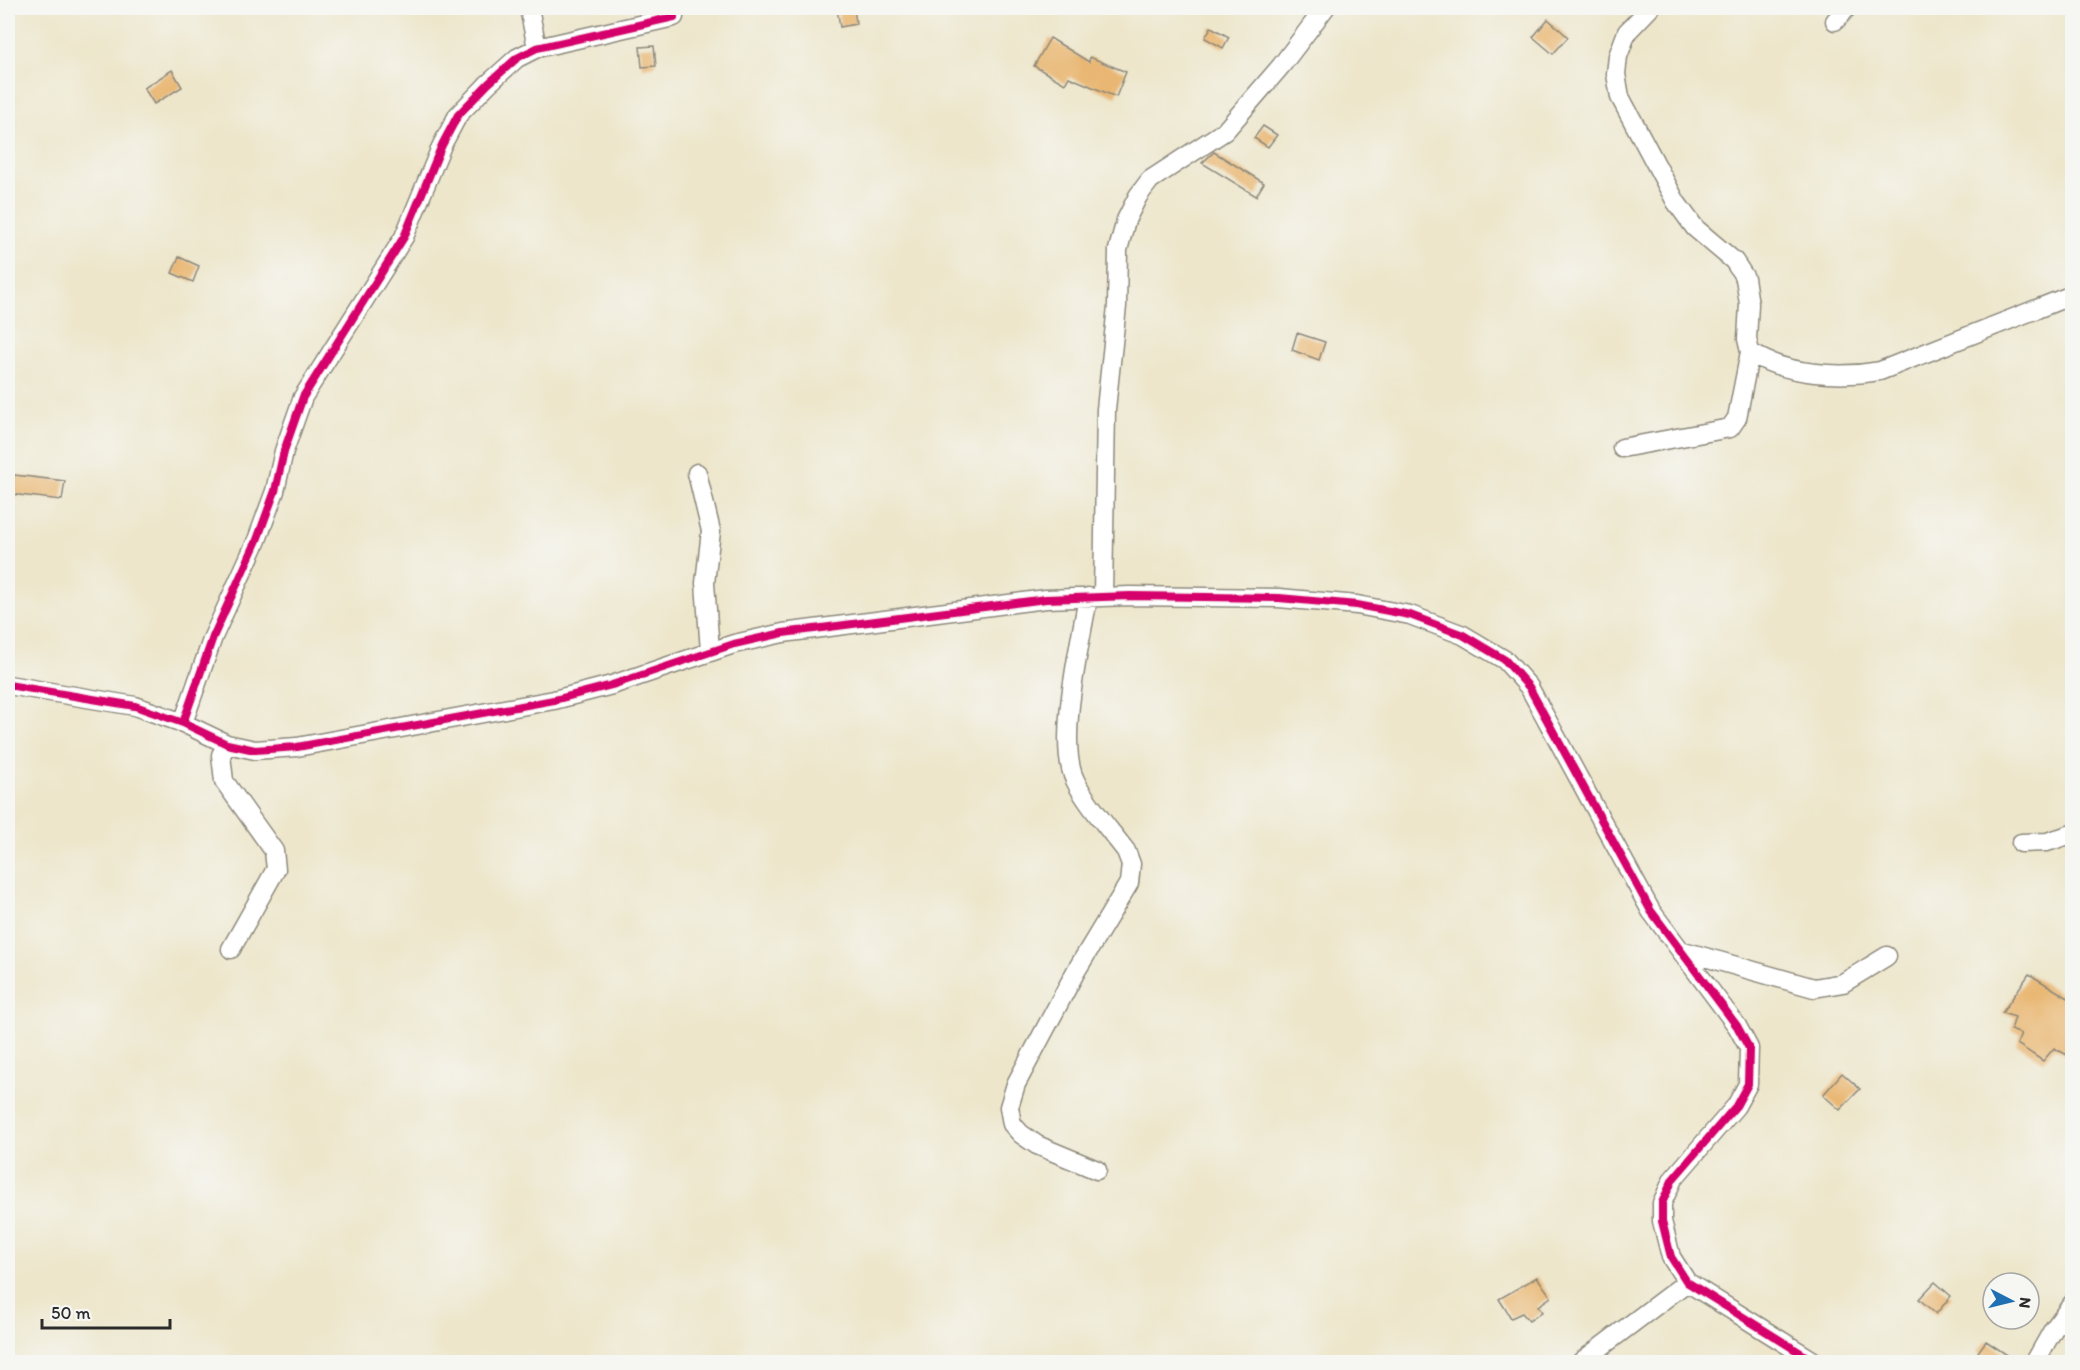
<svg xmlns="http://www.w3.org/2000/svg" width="2080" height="1370" viewBox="0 0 2080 1370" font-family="Itim,sans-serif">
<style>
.building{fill:#e9b773}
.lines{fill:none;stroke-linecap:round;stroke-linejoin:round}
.street-casing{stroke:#8c887b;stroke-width:21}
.street{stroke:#fff;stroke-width:18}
.cycleway-casing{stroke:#f6f6f2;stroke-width:11}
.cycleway{stroke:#d6006c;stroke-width:8}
</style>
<rect width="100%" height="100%" fill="#f6f6f2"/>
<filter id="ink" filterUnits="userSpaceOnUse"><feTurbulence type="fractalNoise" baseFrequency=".0167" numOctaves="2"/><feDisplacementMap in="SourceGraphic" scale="12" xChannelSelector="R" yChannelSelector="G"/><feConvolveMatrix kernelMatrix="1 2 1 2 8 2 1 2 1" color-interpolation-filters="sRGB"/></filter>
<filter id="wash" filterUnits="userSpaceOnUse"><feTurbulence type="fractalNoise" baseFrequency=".008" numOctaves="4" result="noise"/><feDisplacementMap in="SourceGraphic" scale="24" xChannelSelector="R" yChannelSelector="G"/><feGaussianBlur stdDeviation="1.35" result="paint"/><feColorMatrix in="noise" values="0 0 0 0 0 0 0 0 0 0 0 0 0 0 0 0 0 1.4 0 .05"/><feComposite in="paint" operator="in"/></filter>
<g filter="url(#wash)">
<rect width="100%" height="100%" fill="#ede6cb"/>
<g id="blocks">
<path class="building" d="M837,8H854L856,24L840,27Z
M1548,19L1568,37L1553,54L1533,37Z
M1211,27L1229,37L1223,48L1205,38Z
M1050,38L1089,62L1090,57L1126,72L1116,97L1069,77L1065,84L1034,66Z
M654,46L656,66L642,67L640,47Z
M172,70L182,87L154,104L144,88Z
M1263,126L1277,135L1268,147L1254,138Z
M1214,152L1264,183L1256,196L1202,163Z
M179,257L199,266L193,282L172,273Z
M1297,333L1325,342L1319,360L1292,350Z
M14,475L65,481L62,500L11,494Z
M2029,974L2073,1001V1058L2054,1048L2043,1061L2017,1044L2021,1034L2011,1030L2015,1017L2002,1013Z
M1842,1073L1860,1089L1840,1110L1823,1095Z
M1537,1277L1551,1297L1538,1306L1542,1312L1529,1321L1522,1313L1511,1318L1499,1299Z
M1935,1282L1951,1296L1936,1314L1919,1299Z
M1986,1341L2018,1362H1990L1978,1352Z"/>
</g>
</g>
<g filter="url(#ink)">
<use href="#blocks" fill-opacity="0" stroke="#8c887b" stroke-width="1.5"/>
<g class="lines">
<defs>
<path id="street" d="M529,8L537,48
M1650,8L1627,32L1618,56L1616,74L1620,97L1676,202L1695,228L1734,261L1745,278L1749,304L1747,339L1750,352C1784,375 1841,378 1880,371L2072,295
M1835,21L1847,8
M1622,448L1730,428L1737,418L1750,352
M697,473L711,531L705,583L710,651
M1088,597C1081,641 1056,742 1075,780C1085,802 1111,831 1126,851L1131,864L1129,883L1076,971L1016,1084L1009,1107L1012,1124L1021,1134L1037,1145L1097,1170
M1103,597L1106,409L1117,306L1118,250L1126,220L1138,196L1150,180L1225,131L1281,66L1325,8
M8,685L135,706L183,723L227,744L255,750L297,747L554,700L612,685L734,644L783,633L1046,599L1130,596L1279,598L1357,605L1410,615L1463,635L1505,660L1529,687L1651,911L1737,1026L1749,1048L1748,1084L1736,1106L1673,1179L1662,1203V1221L1671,1257L1687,1282L1815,1362
M183,723L213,637L257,540L275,491L284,451L303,397L404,237L442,145L458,115L488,84L517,58L537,48L674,17
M227,744L221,755L224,781L274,851L276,869L231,949
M2021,843L2047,842L2072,834
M1680,950L1814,988L1843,983L1887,956
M1581,1362L1687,1282
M2035,1362L2053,1330L2072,1304"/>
</defs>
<use href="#street" class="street-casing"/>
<use href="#street" class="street"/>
<defs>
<path id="cycleway" d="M8,685L135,706L183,723L227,744L255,750L297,747L554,700L612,685L734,644L783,633L1046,599L1130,596L1279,598L1357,605L1410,615L1463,635L1505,660L1529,687L1651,911L1737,1026L1749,1048L1748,1084L1736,1106L1673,1179L1662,1203V1221L1671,1257L1687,1282L1815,1362
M183,723L213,637L257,540L275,491L284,451L303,397L404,237L442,145L458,115L488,84L517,58L537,48L674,17"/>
</defs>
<use href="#cycleway" class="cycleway-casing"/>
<use href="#cycleway" class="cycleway"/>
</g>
</g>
<rect width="2080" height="1370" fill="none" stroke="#f6f6f2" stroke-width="30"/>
<g transform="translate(2011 1301) rotate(97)"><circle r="28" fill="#f6f6f2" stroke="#a5a5a2" stroke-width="1.5"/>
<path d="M0-4.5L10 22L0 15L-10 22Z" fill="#1f6fb2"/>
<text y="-9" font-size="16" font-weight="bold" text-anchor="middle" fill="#2b2b2b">N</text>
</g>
<path d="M42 1319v9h128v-9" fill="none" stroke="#2b2b2b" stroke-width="3"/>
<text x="51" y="1319" font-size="18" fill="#2b2b2b" stroke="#f6f6f2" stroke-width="4.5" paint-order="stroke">50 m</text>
</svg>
